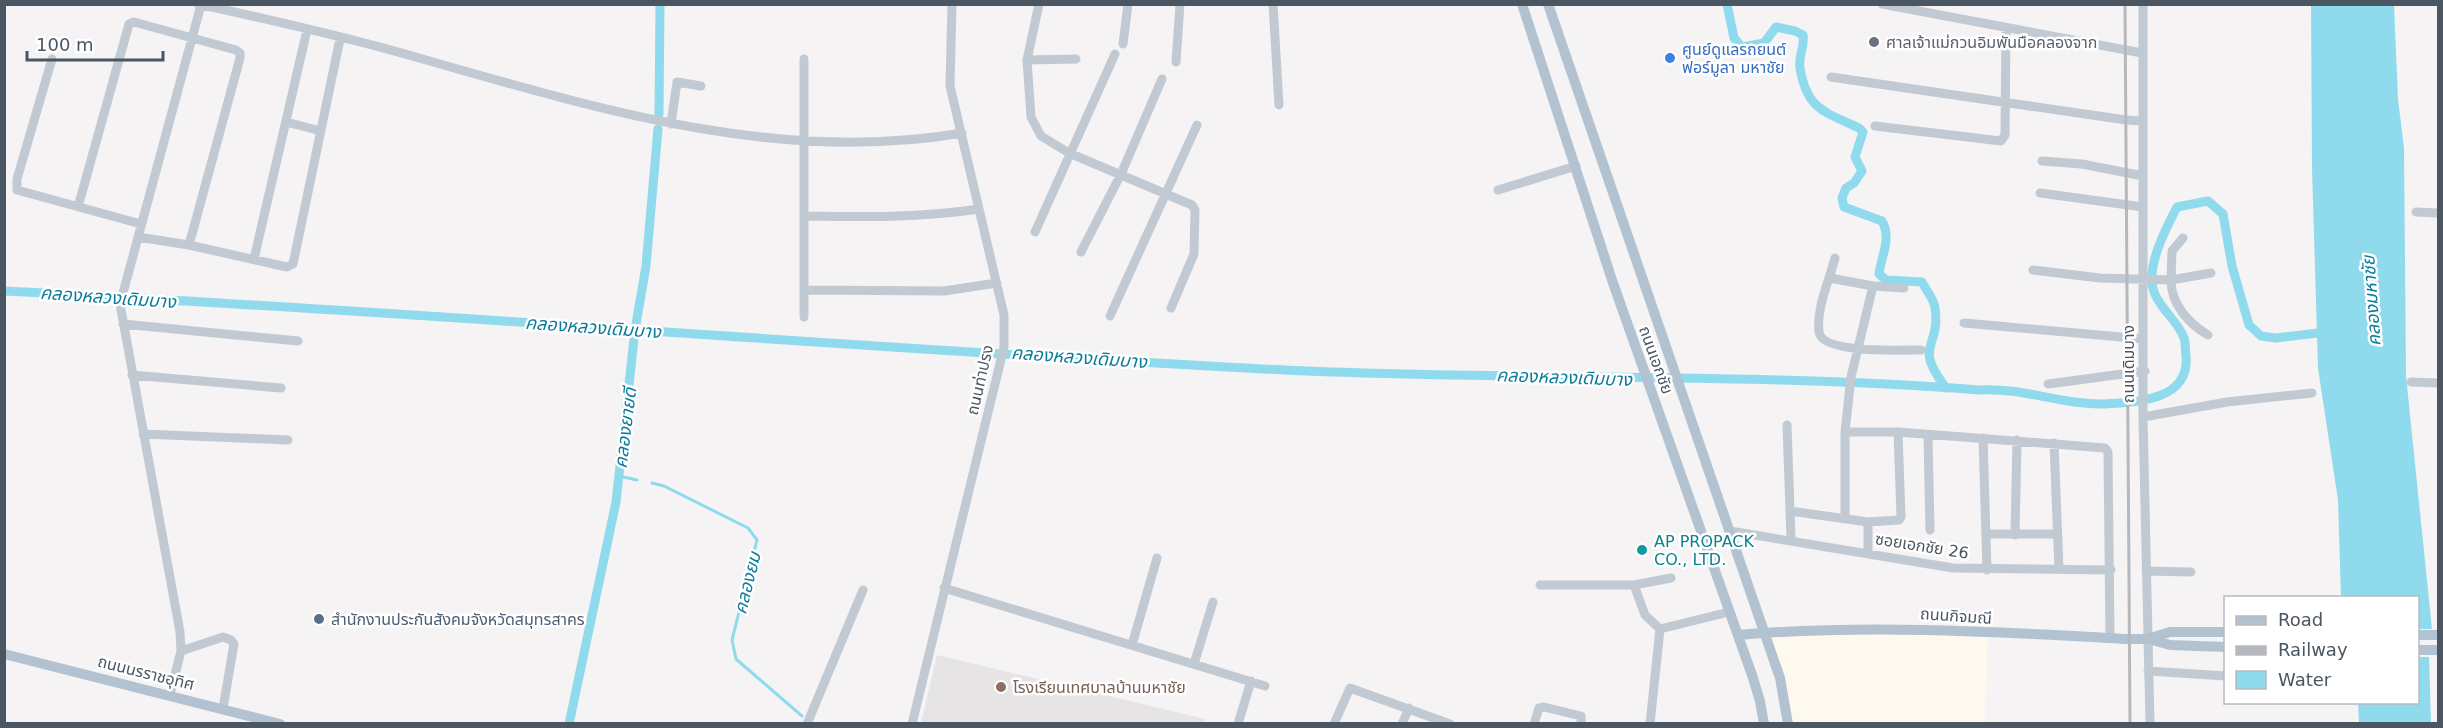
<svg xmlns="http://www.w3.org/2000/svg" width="2443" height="728" viewBox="0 0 2443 728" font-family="'DejaVu Sans','Noto Sans Thai',sans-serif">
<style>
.commercial{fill:#fdf9ef}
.education{fill:#e6e4e5}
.water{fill:#90daee}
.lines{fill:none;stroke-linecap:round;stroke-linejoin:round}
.stream{stroke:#90daee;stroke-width:3}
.canal{stroke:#90daee;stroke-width:9}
.minor{stroke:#c1cad2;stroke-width:9}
.major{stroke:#b3c2d1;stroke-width:10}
.rail{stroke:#b5b8bd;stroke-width:3}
.worship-dot{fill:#6b7280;stroke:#fff;stroke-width:2}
.shop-dot{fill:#3f7fe0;stroke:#fff;stroke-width:2}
.culture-dot{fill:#0f9aa8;stroke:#fff;stroke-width:2}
.service-dot{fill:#5c6f8a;stroke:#fff;stroke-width:2}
.education-dot{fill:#8d6e63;stroke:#fff;stroke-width:2}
.labels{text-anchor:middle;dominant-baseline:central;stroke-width:5;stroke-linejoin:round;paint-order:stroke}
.worship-label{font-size:16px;fill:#5b616d;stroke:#fff;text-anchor:start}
.shop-label{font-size:16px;fill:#366cbe;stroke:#fff;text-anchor:start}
.street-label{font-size:16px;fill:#4a5661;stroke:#fff}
.culture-label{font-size:16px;fill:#0d838f;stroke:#fff;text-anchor:start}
.service-label{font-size:16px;fill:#4e5e75;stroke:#fff;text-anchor:start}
.education-label{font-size:16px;fill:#785e54;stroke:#fff;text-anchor:start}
.water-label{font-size:18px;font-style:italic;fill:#0c7c9b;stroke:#fff}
</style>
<rect width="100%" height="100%" fill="#f5f3f3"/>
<path class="commercial" d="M1764,633L1988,634L1985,723H1788Z"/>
<path class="education" d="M937,655L1205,719L1204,723H921Z"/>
<path class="water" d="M2311,5H2394L2398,99L2404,148L2406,376L2432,629H2418V598L2341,597L2338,500L2318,368L2312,168Z
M2418,657H2429L2431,723H2359L2358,703L2418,702Z"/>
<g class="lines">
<path class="stream" d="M619,476L637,480
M652,483L664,486L748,528L757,540L732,640L736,659L802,716"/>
<path class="canal" d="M1727,4L1734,38L1742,47L1764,43L1776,27L1795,31L1803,35C1805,46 1798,57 1800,68C1807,111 1826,112 1859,128L1863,132L1855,157L1862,171L1854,183L1846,188L1842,198L1844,207L1882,221C1892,239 1881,256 1879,274L1886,280L1922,282C1926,290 1934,299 1935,308C1941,350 1912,343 1946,388
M659,114L660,4
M4,291C431,312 857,349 1284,370C1515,381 1748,372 1979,390C2022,387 2062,405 2105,404C2138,402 2190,400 2186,356C2185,350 2186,343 2184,338C2178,321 2160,309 2154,292C2145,268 2166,228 2177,207L2208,201L2223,214L2232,266L2249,325L2261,336L2276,338L2327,332
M569,724L616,502L635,330L646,266L658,129"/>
<path class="minor" d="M198,4C272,20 347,37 419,58C595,108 778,165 962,133
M1039,4L1027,60L1076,59
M1273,4L1279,105
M1882,4L2142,53
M2143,4V417L2150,724
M1123,44L1128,4
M52,59L17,179V190L141,224
M1027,60L1031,117L1041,136L1069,153L1192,205L1195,210L1194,254L1171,308
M1176,62L1180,4
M1831,77L2126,120L2142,121
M286,122L321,131
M671,124L677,82L701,86
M1875,126L2001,141L2005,135L2006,28
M2042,161L2082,164L2143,176
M1498,190L1576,166
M2040,193L2143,207
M78,207L129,24L134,22L236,50L240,53V58L189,245
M2416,212L2438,213
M804,216C863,217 920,218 979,209
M1035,232L1115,54
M138,237L189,245L287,267L293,264L340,39
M2183,238L2172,251L2171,280L2211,273
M1081,252L1121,174L1162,79
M1835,258C1829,281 1816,309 1819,332C1822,354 1903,350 1921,350
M254,259L307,30
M2033,270L2100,278L2171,280C2171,304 2188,323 2208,335
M1830,278L1873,286L1904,288
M1873,286L1851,377L1845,432H1898L2105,448L2108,452L2110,638
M806,290L944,291L997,283
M1110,316L1197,125
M804,317V59
M1964,323L2143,339
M123,324L298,341
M132,375L281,388
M2411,382L2438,383
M2048,384L2145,371
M2143,417L2227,402L2312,393
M1787,425L1791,539
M1845,432V518
M143,434L288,440
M1928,435L1930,530
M1983,438L1987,570
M2054,443L2059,569
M1790,511L1868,522
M1730,531L1953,568L2111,570
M1986,534H2057
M2015,535L2017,440
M1868,553V522L1899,520L1901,517L1898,432
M2146,571L2191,572
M1540,585H1634L1671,578
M1634,585L1645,615L1660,629
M944,588L1265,686
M1132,645L1157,558
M181,651L223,637L231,640L234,644L223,708
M1194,664L1213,602
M2148,671L2226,676
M170,694L181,651L180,632L120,304L201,5
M807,724L863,590
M912,724L1004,347V315L950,86L952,4
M1238,724L1251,681
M1334,724L1350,688L1450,724
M1402,724L1409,708
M1534,724L1539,708L1544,707L1581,716V724
M1650,724L1660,629L1729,612"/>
<path class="major" d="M1522,4L1613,283L1752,675L1760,701L1764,724
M1548,4L1780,678L1788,724
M1738,635C1868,624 1998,632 2129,639H2147L2170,632H2226
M2418,635H2438
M2149,639L2170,645L2226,647
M2418,650H2438
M4,654L280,724"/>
<path class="rail" d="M2125,4L2130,724"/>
</g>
<circle class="worship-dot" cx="1874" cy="42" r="6"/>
<circle class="shop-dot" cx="1670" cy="58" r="6"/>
<circle class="culture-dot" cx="1642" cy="550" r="6"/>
<circle class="service-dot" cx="319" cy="619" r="6"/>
<circle class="education-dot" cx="1001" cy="687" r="6"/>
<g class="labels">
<g class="worship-label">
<text x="1886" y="42">ศาลเจ้าแม่กวนอิมพันมือคลองจาก</text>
</g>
<g class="shop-label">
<text x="1682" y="49">ศูนย์ดูแลรถยนต์<tspan x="1682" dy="18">ฟอร์มูลา มหาชัย</tspan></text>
</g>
<g class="street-label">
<text transform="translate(1656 360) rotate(70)">ถนนเอกชัย</text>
<text transform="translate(2128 364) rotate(-90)">ถนนเดิมบาง</text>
<text transform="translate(980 380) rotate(-77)">ถนนท่าปรง</text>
<text transform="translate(1922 546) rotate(9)">ซอยเอกชัย 26</text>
<text transform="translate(1956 616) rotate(4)">ถนนกิจมณี</text>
<text transform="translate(146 673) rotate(14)">ถนนนรราชอุทิศ</text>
</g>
<g class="culture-label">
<text x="1654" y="541">AP PROPACK<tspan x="1654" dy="18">CO., LTD.</tspan></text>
</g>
<g class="service-label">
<text x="331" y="619">สำนักงานประกันสังคมจังหวัดสมุทรสาคร</text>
</g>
<g class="education-label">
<text x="1013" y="687">โรงเรียนเทศบาลบ้านมหาชัย</text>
</g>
<g class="water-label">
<text transform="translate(108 297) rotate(4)">คลองหลวงเดิมบาง</text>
<text transform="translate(2371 301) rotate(-94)">คลองมหาชัย</text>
<text transform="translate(593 327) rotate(4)">คลองหลวงเดิมบาง</text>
<text transform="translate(1079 357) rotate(4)">คลองหลวงเดิมบาง</text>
<text transform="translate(1564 377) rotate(2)">คลองหลวงเดิมบาง</text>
<text transform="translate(625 428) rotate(-83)">คลองยายดี</text>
<text transform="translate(747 583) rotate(-76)">คลองยม</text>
</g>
</g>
<rect width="2443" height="728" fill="none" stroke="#4a5661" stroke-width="12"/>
<rect x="2224" y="596" width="195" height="108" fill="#ffffff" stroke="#b7bbc0" stroke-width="1.5"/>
<rect x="2236" y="616" width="30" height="9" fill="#b3c2d1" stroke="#b7bbc0" stroke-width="1.5"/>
<text x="2278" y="626" font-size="18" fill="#4a5661">Road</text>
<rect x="2236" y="646" width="30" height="9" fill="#b5b8bd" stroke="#b7bbc0" stroke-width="1.5"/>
<text x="2278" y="656" font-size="18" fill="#4a5661">Railway</text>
<rect x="2236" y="671" width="30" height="18" fill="#90daee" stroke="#b7bbc0" stroke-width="1.5"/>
<text x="2278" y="686" font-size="18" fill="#4a5661">Water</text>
<path d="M27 51v9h136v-9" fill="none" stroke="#4a5661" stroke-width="3"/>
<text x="36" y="51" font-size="18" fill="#4a5661" stroke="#ffffff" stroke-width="4.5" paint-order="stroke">100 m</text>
</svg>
